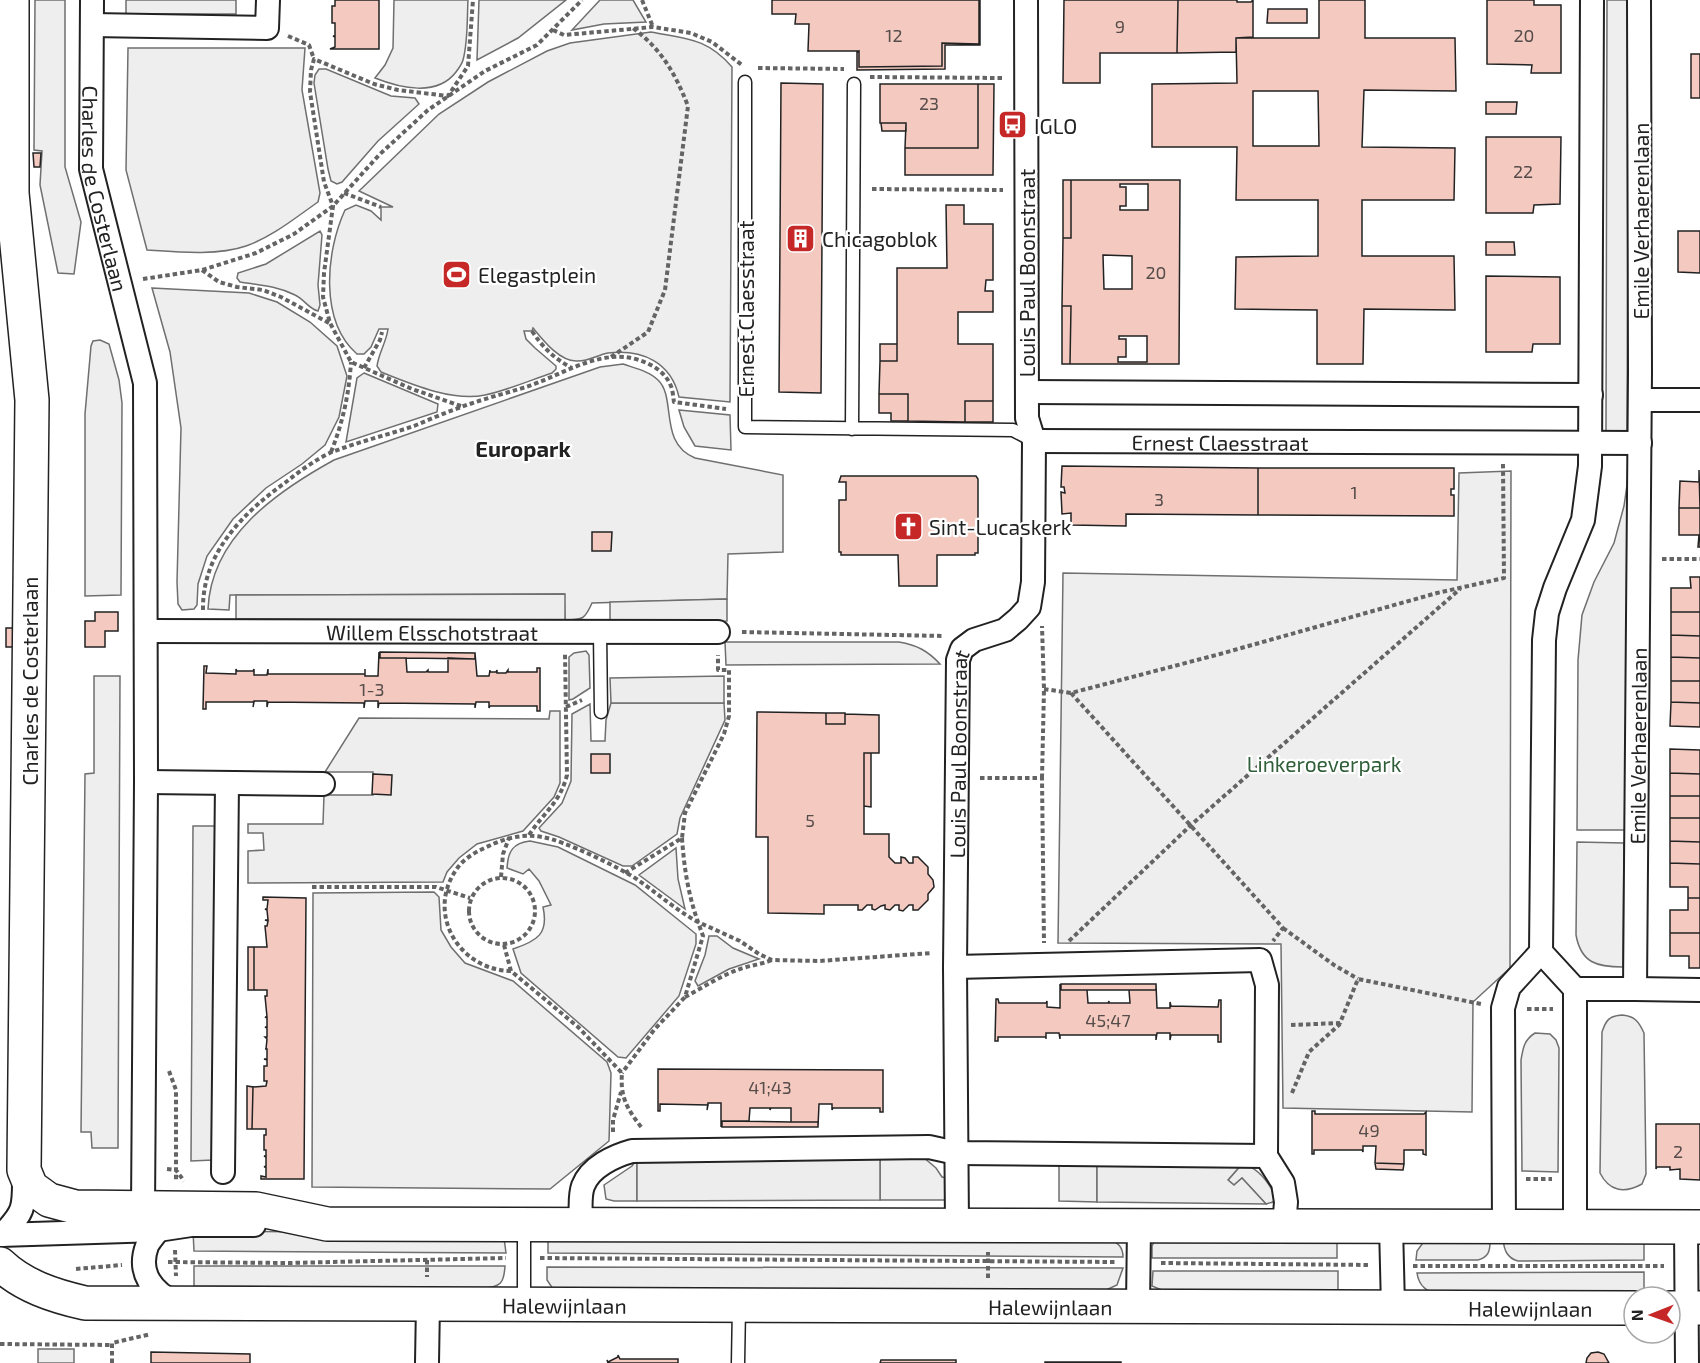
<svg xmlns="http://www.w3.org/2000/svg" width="1700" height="1363" viewBox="0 0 1700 1363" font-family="'Exo 2',sans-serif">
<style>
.green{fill:#eee;stroke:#6f6f6f;stroke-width:1.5}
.parking{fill:#ededed;stroke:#6f6f6f;stroke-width:1.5}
.building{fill:#f3c9c0;stroke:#222;stroke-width:1.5;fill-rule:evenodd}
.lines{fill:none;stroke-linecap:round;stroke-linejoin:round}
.lane-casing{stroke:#222;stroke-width:15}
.street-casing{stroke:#222;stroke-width:26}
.secondary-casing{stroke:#222;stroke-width:36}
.path{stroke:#646464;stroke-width:4;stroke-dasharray:4.5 3;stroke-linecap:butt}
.lane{stroke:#fff;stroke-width:12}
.street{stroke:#fff;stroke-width:22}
.secondary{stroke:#fff;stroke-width:33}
.labels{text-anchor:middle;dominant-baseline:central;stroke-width:4.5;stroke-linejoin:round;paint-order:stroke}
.number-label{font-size:18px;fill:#564c4a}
.poi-label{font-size:21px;fill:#222;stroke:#fff;text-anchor:start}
.street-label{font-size:21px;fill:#222;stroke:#fff}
.park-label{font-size:21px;fill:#2f5e38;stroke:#fff}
.neighbourhood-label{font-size:22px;font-weight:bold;fill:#222;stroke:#fff}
</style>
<rect width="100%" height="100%" fill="#fff"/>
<path class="green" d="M35,0H65V167L81,222L74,274L58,273L40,185L42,151L34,150Z
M126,0H236V14H126Z
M394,0H468C467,19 468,42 463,60C462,64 459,68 456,72C437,97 400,88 375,78L385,65L393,48Z
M479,0H566L518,38L477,60Z
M600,0H633L646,22L604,24L572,30Z
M1607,0H1629L1627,431H1606Z
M651,32C687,39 707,38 732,67L730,402L679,397C671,362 642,349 608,353C597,355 588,362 576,361C559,361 543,340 533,328L532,331H524L526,339L535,348L556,366V369L552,373C531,380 505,391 485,395C453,402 411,384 381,372L377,366C379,352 386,343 388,329H379L371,347L364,354H357C319,321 326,251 345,210L356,205L371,211L381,220V207H393L359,191L439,114L488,82L547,51L570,43Z
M128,48H305L302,90L320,193L318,202C295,218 272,237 246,246C217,256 177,252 147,250L126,170Z
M319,69H326L391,96L415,98L419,104L378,141L342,182L337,184L331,181L328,169L314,83L315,75Z
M320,231L322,235L318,285L320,305L318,311C309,309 304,299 295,295C277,286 259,285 240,282L237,278L238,273L266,264Z
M152,288L249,293L277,302L310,322L337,346L347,376L339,417L325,445L302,464L266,488L233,519L207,556L198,584L197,605L194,609L182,610L178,604L177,582L181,428L170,352Z
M100,340L109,344L119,380L122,403L121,595L85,596V414L91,346L93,341Z
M623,364C634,368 649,371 658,380C677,398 658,443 695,458L783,475V552L728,554L727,599L592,603C585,619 583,620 565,620L564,594L230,595L229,610L208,609C211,537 276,492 334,460L600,367Z
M364,373L438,404L437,412L346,442L357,378Z
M679,410L730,415L731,450L695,446L684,427Z
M1511,471L1510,968L1473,1002L1472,1112L1283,1108L1281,944L1058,943L1063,573L1457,580L1459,473Z
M1628,478L1625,830H1577L1578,660L1582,615L1594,582L1614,543L1624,506Z
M725,642H899C917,645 928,651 940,664L726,665Z
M586,651L589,655L590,688L573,699L569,700V657L574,653Z
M94,676H120L118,1148H92L91,1132H81L85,774L94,773Z
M611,703H724L725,720L680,818L677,834L632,866H623L559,837L541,831L539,828L562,803L571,781L572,714L590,704L591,741H605L606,720Z
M550,711H560V783L554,797L523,831L477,844L459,858L447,872L443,882L248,883V851L264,850L263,833H248V824H323L324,795H373V772H325L359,718L549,719Z
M530,841L558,847L635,885L696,934V944L679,996L626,1058L618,1057L521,973L513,949C537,941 549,934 543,907L551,905L539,881L529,869L523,874L507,868C508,851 513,843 530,841Z
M1577,842L1624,843L1623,967C1597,967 1581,963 1576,935Z
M676,848L678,879L685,909L639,875Z
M434,892L439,897L441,930L451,947L465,963L513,981L607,1062L611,1073L609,1141L550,1189L312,1187L313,893Z
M709,936H717L733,948L759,959L729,969L698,986L695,981L705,955Z
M1622,1015C1635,1016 1639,1022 1644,1033L1646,1174L1642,1184C1624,1194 1609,1191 1600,1173L1602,1032C1606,1020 1609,1016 1622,1015Z
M1535,1033L1550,1034L1556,1040L1559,1048L1558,1172L1522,1171L1521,1060C1523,1048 1524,1040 1535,1033Z
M923,1157L936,1168L942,1177L947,1178V1200H880V1159Z
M637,1159V1201H614L606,1199L604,1185L632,1166Z
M1059,1160L1097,1162V1202L1059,1201Z
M1242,1164C1258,1167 1269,1183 1276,1197L1273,1202L1266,1204L1242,1178L1234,1185L1228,1180Z
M193,1231L491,1233L504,1238L506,1253L194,1251Z
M1644,1238V1260L1518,1261C1507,1258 1504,1250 1503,1239Z
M1110,1239C1118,1243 1123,1247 1123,1257L548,1253V1240Z
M1337,1239V1258H1152V1246L1154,1242Z
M1425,1240L1490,1242C1490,1252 1488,1257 1478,1260H1416L1417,1251Z
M194,1266H505C504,1283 501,1287 483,1288L194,1286Z
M547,1267L1123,1268L1117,1285L1104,1291L553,1289L547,1280Z
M1153,1271H1338V1293L1164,1291L1152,1286Z
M1644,1272V1293L1440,1296C1427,1291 1419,1287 1417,1273Z
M38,1349H74V1363H38Z"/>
<path class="parking" d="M565,594V620L236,619V595Z
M727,599V621L610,623V602Z
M724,676V703H611L610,678Z
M193,826H215L213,1160L191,1161Z
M637,1159H880V1200L637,1201Z
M1097,1162L1242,1164L1228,1180L1234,1185L1242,1178L1266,1204L1097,1202Z"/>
<path class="building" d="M335,0H379V49H330L335,47V37L333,36H335V23H332V6H335Z
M772,0H979V44L942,43V66L859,67V51H808L809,24H795L796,14H772Z
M980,0V45H945V69L857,70V52L859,51V67L942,66V43L979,44Z
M1064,0H1178L1177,53H1100V83H1063Z
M1178,0H1237V2H1251L1253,0V37L1236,38V52L1177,53Z
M1319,0H1365V38H1455L1456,91L1364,90L1362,147L1455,148L1454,200H1362V256H1454L1455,310L1364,309L1363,364H1317V310L1235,309L1236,257L1318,256V200H1236L1237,147H1152V84L1237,83L1236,38H1319ZM1253,91H1318L1319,146H1253Z
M1487,0H1534V5H1561V73H1531L1532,65L1487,64Z
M1268,9H1307V23H1267Z
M1691,54H1700V98H1691Z
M781,83L823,84L821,393L779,392Z
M880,84H978V148H905L906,123H880Z
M978,84H994L993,175H905V148H978Z
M1486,102H1517L1516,114H1486Z
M881,123H906V131H882Z
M1486,137H1561L1560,204L1534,205L1533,213H1486Z
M33,153H41L40,167H34Z
M1063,180H1071V238H1063Z
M1071,180H1180L1179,364H1070L1071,306H1062L1063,238H1071ZM1120,184H1148V210H1120V206H1126V187H1120ZM1103,255L1132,256V289H1104ZM1119,336H1147V362H1118V357H1126V339H1119Z
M946,205H964V224H993V280H986L985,291H993V312H958V344H993V401H965V422L908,421V394H879L880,361H897V268H947Z
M1678,231H1700V273L1678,272Z
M1486,242H1514L1515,255H1486Z
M1486,276L1560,277V344H1533L1532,352H1486Z
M1062,306H1071L1070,364H1062Z
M880,344H897V361H880Z
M879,394H908V421H891V413H879Z
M965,401H993V422H965Z
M1062,466L1258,468V515L1126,514V526L1071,525V513L1062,514L1061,492L1065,493L1064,487H1061Z
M1258,468H1454V489H1451V495H1454V516L1258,515Z
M1699,470L1700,508H1679L1680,481L1699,482Z
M841,476H976L978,479V553H975V555H937V586H899L898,555H841V552H839V500H846V482H839Z
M1679,508H1700V547H1698L1699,535H1679Z
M592,532H612L611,551H592Z
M1690,577H1700V612H1671V588H1691Z
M95,612H118V631H105V647H85V621H95Z
M1671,612H1700V636L1671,635Z
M6,628H13V647H6Z
M1671,635L1700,636V658L1671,657Z
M379,652L380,658H406L407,672H426L428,670V672H448V658L475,659V653L477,676H489L490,670V672H496L497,670V673H506L508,670V672H537V668H540V711H537V706H490L489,708V702H476L475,708V704L379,703L378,708V701H365L364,708V703L268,702L267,707V701H254L253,707L254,702H206V709H203L204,666H207L206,673L236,674V669L237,671H253L254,669V675H267L268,669V674H365V669V676H378Z
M380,652L475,653V659L406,658H380Z
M1671,657L1700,658V681H1671Z
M1671,681H1700V703L1671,702Z
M1671,702L1700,703V727L1670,726Z
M757,712L826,713V724H845V714L879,715V753H864V834H889V857L895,863H901V857L905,858L909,863H913V857H918L928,867V874L933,880L934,887L928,894V900L918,910H913V905H909L903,911L899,910V905H895L890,910L885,909V905L881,906L875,910L872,909V905H867L862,910H858V905H824V914L768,913V837H756Z
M826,713H845V724H826Z
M1670,749L1700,750V774L1670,773Z
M864,753H871V807L864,806Z
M591,754H610V773H591Z
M1670,773L1700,774V796H1670Z
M373,774L392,775L391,795L372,794Z
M1670,796H1700V818H1670Z
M1670,818H1700V842L1670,841Z
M1670,841L1700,842V864L1670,863Z
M1670,863L1700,864V898H1688V887H1670Z
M263,897L306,898L304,1179H261V1176L266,1177V1167H264L266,1166V1157L264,1156H266V1150H264V1135H266V1129H252L253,1087L266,1086L267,1081H264V1066H267V1060L264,1059H267V1049H265H266L267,1039L265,1037H267V1028L265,1027H267V1018L265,1017H267L265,996H267V990H254V947H267L265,926H267L268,921L265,920H268L267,910L265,909H267L268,900H263Z
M1688,898H1700V933H1670V910H1688Z
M1670,933H1700V968H1689V956H1670Z
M248,947H254V990H248Z
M1060,984L1061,990H1087L1088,1003H1108L1109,1001V1003H1130L1129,990H1156V984L1157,1008H1170V1002L1171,1006L1218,1007L1219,1000H1221V1042H1218V1035H1171L1170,1040V1033H1157L1156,1040V1035H1060V1039L1059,1033H1046V1039V1037H998V1041H995L996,999H998L999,1003H1046L1047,1001V1007L1060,1008Z
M1061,984H1156V990H1061Z
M658,1069L883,1070V1112H880V1108H833L832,1110V1104H819L818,1127V1122H791V1108H771L770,1110V1108H750L749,1121H722L721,1127V1103H708L707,1110L708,1105L660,1104V1111H658Z
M247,1086L253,1087L252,1129H247Z
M1312,1111H1315V1114H1424L1426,1112V1155L1423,1154V1150H1404V1164L1375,1163L1376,1146H1363V1152L1362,1150H1314V1154H1312Z
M722,1121L791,1122H818V1127H722Z
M1656,1124H1700V1180L1680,1179V1169L1670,1170V1167H1657L1656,1169Z
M1375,1163L1404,1164L1403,1170L1376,1169Z
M151,1352L250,1354V1363H151Z
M1598,1352L1604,1354L1609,1363H1586L1587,1358L1591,1353Z
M618,1355L620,1359H678V1363H608L607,1360L608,1362L618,1357Z
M881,1360H956V1363H880Z
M1045,1362H1121V1363H1045Z"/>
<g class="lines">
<defs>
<path id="lane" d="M745,82V427L1013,430L1032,440
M852,429L854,84
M600,632L601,712
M524,1227V1303
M738,1363L739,1307"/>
<g id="street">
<path id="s1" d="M92,0L91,169L145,383L146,782L143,1209"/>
<path d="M92,25L267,28L268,0"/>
<path d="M1027,392L1591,395"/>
<path d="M1640,400H1700"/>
<path id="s2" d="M1034,441L1640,443"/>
<path id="s3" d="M146,631L718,632"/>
<path d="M146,782L323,784"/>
<path d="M1541,952L1575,989V1227"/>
<path d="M955,967L1260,960L1267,985L1266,1156L1283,1183L1286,1202L1284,1226"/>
<path id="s4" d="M1575,989H1635L1640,372L1639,0"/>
<path d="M1635,989L1700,990"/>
<path d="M223,1172L227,783"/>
<path d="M581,1224C581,1212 579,1197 583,1186C590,1167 614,1156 632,1151L929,1147L956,1153L1266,1156"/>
<path id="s5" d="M957,1225L955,967L958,660L962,649L974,640L1005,630L1018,619L1029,607L1033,582L1034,441L1027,418L1026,0"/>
<path d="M1391,1226L1393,1307"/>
<path d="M1504,1227L1503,1008L1509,987L1541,952L1544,640L1547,613L1555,588L1583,520L1590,466L1592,0"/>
<path d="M1686,1227L1687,1363"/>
<path d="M158,1230C155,1235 149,1241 147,1246C137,1273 153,1293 176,1303"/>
<path d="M0,1235L158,1230L191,1225H254"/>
<path d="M2,1235C26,1211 24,1206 24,1173"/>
<path d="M1138,1306L1139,1226"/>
<path d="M427,1363L428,1303"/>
</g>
<g id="secondary">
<path d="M12,0V193L32,400L24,1170L31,1187L49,1200L75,1207L256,1209L327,1224L1700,1227"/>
<path id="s6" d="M0,1264C23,1286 54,1296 85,1303L1634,1308"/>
<path d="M1670,1308H1700"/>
</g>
</defs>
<use href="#lane" class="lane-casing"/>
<use href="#street" class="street-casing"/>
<use href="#secondary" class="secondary-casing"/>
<path class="path" d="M642,0L653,27
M553,30L564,35L653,27L691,33L712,42L742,65
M288,36L309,45L314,59
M758,68L844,69
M870,77L1003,78
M872,189L1003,190
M344,193L381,207
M202,270L219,282L237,287L263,290L281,297L329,323
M143,279L202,270L256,253L294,234L333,206L379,155L428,110L485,71L537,45L582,0
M532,331C543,348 555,359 572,368
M611,357L648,332L665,290L688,106C675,73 662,50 633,28
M364,368L380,340L382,332
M461,406L412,389L351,362L330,323L323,297L324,273L333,206L324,182L310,92L311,70L314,59L374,84L398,90L448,96L468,66L473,0
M331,452C343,422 349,394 351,362
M1662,559H1700
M203,610C202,553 243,513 286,482C300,471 316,459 332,452C358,442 387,435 414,426C428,420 442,414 456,409C479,400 503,394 526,387C557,377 591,354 625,357C642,359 663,368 670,384C673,389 673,397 674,402L726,409
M742,632L944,636
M1044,689L1071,693L1220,654L1437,593L1504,578L1503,464
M1071,693L1283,928L1273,941
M566,707L582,700
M980,778H1042L1044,943
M1042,778L1044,689L1042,626
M529,835C544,812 560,803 567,775L565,654
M682,838C684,867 688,894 698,922L740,941L759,954L772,960L819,961L932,953
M625,873L682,838L685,813L724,734L729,716V670H718V655
M501,877L503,854L509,838
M469 911a33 33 0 1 1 66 0a33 33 0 1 1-66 0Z
M312,887H436L470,898
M1283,928L1334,965L1358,979
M1069,941L1190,826L1460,589
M504,945L511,971L578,1027L622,1073C620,1097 627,1109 642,1128
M511,971C459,970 426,914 456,870C464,857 480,850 493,844C509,837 525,834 542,837C563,840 621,868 638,880C658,894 676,910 698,922L703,936L685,997L654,1030L622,1073
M685,997C704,987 723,974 743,968C753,965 762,964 772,960
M1527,1009H1553
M1291,1025L1340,1023L1358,979L1481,1004
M169,1071L176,1090V1180
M1292,1093L1309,1052L1340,1024
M613,1132V1120L621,1092
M167,1169L176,1170L184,1181
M1526,1179H1552
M175,1250L176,1276
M540,1258L1115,1262
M427,1260V1277
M168,1262L288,1263L506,1258
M1161,1263L1370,1265
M1413,1266H1664
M76,1269L122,1265
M988,1278V1252
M0,1344L112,1345
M112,1363V1343L151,1334"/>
<use href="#lane" class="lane"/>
<use href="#street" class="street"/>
<use href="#secondary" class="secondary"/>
</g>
<defs>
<symbol id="bus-square" viewBox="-11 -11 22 22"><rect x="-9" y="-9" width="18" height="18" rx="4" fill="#c62828" stroke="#fff"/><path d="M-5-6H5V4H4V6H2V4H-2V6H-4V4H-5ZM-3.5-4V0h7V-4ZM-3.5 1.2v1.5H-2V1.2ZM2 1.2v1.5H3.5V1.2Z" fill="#fff"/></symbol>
<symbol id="building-square" viewBox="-11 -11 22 22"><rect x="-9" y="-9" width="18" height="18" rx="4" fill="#c62828" stroke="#fff"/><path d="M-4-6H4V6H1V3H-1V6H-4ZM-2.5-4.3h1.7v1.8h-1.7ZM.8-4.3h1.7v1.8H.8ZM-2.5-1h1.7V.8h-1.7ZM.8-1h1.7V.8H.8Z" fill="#fff"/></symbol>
<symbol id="stadium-square" viewBox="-11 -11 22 22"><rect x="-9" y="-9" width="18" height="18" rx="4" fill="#c62828" stroke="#fff"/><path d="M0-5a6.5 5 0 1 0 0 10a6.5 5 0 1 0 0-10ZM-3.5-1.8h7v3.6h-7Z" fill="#fff"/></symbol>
<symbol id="church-square" viewBox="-11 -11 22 22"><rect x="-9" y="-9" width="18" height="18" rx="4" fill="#c62828" stroke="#fff"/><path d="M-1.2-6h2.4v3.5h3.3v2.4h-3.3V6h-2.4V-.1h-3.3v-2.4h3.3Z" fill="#fff"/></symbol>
</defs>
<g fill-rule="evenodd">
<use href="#bus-square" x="996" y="108" width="33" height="33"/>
<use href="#building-square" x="784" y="222" width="33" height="33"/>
<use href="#stadium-square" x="440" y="258" width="33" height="33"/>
<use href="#church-square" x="892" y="510" width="33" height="33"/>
</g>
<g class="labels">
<g class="number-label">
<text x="1120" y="26">9</text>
<text x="894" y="35">12</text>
<text x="1524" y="35">20</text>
<text x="929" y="103">23</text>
<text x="1523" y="171">22</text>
<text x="1156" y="272">20</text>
<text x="1354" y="492">1</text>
<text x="1159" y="499">3</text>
<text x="372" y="689">1-3</text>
<text x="810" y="820">5</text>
<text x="1108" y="1020">45;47</text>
<text x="770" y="1087">41;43</text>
<text x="1369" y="1130">49</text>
<text x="1678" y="1151">2</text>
</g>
<g class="poi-label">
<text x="1034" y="125">IGLO</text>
<text x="822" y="238">Chicagoblok</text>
<text x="478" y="274">Elegastplein</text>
<text x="929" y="526">Sint-Lucaskerk</text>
</g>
<g class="street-label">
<text stroke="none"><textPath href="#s1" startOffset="190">Charles de Costerlaan</textPath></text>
<text transform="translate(1640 221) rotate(-90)">Emile Verhaerenlaan</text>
<text transform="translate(1026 273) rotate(-90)">Louis Paul Boonstraat</text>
<text transform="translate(745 309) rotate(-90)">Ernest Claesstraat</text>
<text stroke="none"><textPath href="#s2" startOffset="186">Ernest Claesstraat</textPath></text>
<text stroke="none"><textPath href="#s3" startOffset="286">Willem Elsschotstraat</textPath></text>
<text transform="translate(29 681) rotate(-90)">Charles de Costerlaan</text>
<text stroke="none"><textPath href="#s4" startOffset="303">Emile Verhaerenlaan</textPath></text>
<text stroke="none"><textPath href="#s5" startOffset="471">Louis Paul Boonstraat</textPath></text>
<text stroke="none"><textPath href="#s6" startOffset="574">Halewijnlaan</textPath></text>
<text stroke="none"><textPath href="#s6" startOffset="1060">Halewijnlaan</textPath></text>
<text stroke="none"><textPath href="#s6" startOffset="1540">Halewijnlaan</textPath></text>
</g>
<g class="park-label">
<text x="1324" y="763">Linkeroeverpark</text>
</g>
<g class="neighbourhood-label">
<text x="523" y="448">Europark</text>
</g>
</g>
<g transform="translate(1652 1315) rotate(269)"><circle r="28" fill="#ffffff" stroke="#a7a7a7" stroke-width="1.5"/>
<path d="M0-4.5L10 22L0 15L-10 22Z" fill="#c62828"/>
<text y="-9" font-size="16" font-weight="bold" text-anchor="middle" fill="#222222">N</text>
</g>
</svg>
